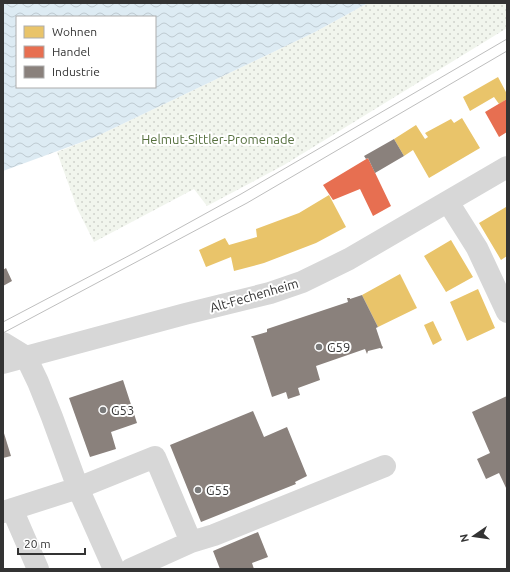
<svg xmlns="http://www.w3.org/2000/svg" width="510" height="572" viewBox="0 0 510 572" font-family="Ubuntu,sans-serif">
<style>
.park{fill:url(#park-dots)}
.water{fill:url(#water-waves);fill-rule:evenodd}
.homes{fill:#e9c46a}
.shops{fill:#e76f51}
.industry{fill:#8a817c}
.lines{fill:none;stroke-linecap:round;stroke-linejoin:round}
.minor{stroke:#d7d7d7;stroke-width:22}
.tram{stroke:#bebebe;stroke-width:1}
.poi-dot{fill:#7a7a7a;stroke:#fff;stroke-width:1.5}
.labels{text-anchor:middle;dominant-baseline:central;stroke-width:4;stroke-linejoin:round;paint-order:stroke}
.park-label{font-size:13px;fill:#56703f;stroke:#fff}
.street-label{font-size:13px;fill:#333;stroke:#fff}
.poi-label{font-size:13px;fill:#333;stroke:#fff;text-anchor:start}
</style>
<defs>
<pattern id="park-dots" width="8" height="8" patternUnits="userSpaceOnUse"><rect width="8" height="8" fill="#f1f5ed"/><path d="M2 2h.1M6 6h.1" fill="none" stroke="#cfd2cc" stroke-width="1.8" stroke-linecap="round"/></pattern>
<pattern id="water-waves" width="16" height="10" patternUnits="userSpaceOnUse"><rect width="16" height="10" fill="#ddebf3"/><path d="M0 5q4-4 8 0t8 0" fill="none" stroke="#becad1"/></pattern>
</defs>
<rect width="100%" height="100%" fill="#fff"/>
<path class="park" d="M368,3H507V28L284,165L207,206L194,189L94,242L77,208L57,152L93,138L315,32Z"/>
<path class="water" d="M3,3H368L315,32L93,138L3,171ZM17,17H155V87H17Z"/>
<path class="homes" d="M498,77L507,94V99L499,104L494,97L470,111L463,97Z
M462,118L480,148L429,178L413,150L404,156L394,139L416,125L425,139L428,137L425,133L451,119L454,123Z
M329,195L346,227L316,243L264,263L234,271L231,257L206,267L199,250L225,238L229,245L257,237L256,229L299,213Z
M506,207L507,209V256L501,260L479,223Z
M451,240L473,277L446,292L424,256Z
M400,274L417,308L378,327L362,295Z
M478,289L495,328L467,341L450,302Z
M433,321L442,340L433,345L424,325Z"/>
<path class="shops" d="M507,99V132L499,137L485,112Z
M368,158L391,206L373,216L360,189L333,200L323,185Z"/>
<path class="industry" d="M394,139L404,156L375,173L368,158L366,159L364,156Z
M6,268L12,281L3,286V270Z
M362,295L378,327L376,328L382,346L383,347L382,349L380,348L368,351L367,354L365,349L316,366L320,380L298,388L300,395L288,399L286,392L272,397L253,338L251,337L252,336H253L267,332V329L348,302L347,298H350V299Z
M123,380L137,423L111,432L116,449L90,457L69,398Z
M507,396V490L499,473L486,479L477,459L490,453L472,412Z
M253,411L264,437L287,427L307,476L295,482L296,484L201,522L170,445Z
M3,430L11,456L3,458Z
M258,532L268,557L252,563L254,569H220L213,551Z"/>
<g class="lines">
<path class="minor" d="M448,202L477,248L507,312
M3,343L26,357L38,382L52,417L78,488L114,569
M3,363L185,314L270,293L302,282L349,259L507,167
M12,509L38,569
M3,512L78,488L155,457L191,542L131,569
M191,542L214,535L385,466"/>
<path class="tram" d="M3,322L134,253L241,194L507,39
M3,333L247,203L507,51"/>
</g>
<g class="poi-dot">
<circle cx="319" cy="347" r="4"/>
<circle cx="103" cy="410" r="4"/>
<circle cx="198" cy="490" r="4"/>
</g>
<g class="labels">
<g class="park-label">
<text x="218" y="139">Helmut-Sittler-Promenade</text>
</g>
<g class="street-label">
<text transform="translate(254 295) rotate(-16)">Alt-Fechenheim</text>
</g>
<g class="poi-label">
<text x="327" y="347">G59</text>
<text x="111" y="410">G53</text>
<text x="206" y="490">G55</text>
</g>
</g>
<rect width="510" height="572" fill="none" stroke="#333333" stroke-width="8"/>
<rect x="16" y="16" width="140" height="72" fill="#ffffff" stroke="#adadad"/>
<rect x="24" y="26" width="20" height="12" fill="#e9c46a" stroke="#adadad"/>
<text x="52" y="36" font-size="12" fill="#333333">Wohnen</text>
<rect x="24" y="46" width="20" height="12" fill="#e76f51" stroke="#adadad"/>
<text x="52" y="56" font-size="12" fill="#333333">Handel</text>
<rect x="24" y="66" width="20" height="12" fill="#8a817c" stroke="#adadad"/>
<text x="52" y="76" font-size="12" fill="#333333">Industrie</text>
<g transform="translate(474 536) rotate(257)" stroke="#ffffff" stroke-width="3" paint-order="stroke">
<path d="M0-3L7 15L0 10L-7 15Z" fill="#333333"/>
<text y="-6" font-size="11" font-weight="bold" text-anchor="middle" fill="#333333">N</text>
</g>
<path d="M18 548v6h67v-6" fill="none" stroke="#333333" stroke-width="2"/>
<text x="24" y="548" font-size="12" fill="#333333" stroke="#ffffff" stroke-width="3" paint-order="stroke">20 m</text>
</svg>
